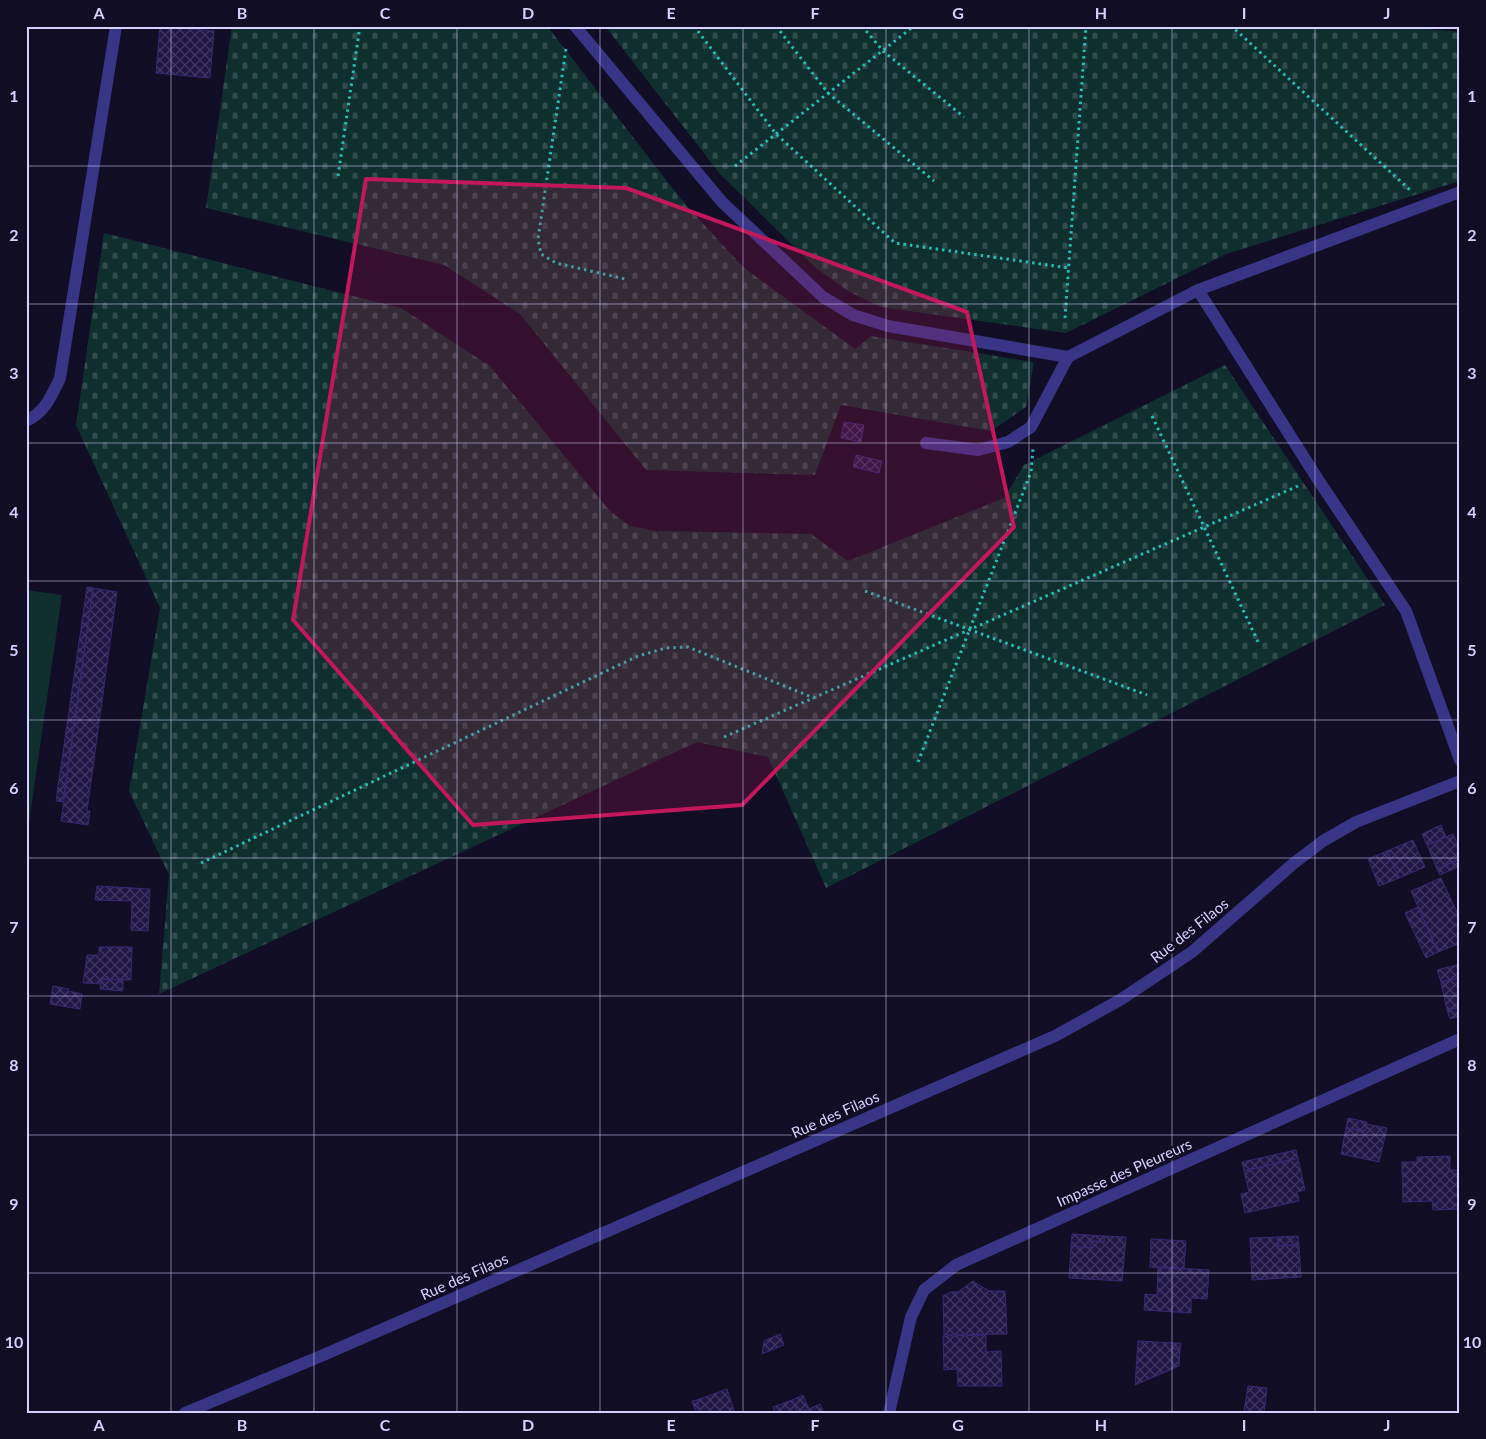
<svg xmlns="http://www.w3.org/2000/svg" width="1486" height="1439" viewBox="0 0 1486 1439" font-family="Lato,sans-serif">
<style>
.cemetery{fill:url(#cemetery-stones)}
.green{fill:#0f2f2e}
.building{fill:url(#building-cross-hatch);stroke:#382874}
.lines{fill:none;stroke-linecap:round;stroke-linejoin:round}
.path{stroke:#26bdb5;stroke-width:3;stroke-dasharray:2.5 4;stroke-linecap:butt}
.service{stroke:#383587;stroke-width:12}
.minor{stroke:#383587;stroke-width:12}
.marked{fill:#c2185b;fill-opacity:0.2;stroke:#c2185b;stroke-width:4;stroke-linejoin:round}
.grid{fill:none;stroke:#d6d0ff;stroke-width:1;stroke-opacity:0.55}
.labels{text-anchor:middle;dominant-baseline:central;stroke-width:5;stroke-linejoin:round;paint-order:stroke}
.street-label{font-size:15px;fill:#d6d0ff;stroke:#110d24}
.neatline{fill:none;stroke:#d6d0ff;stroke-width:2}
.grid-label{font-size:16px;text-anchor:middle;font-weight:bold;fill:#d6d0ff}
</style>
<defs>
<pattern id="cemetery-stones" width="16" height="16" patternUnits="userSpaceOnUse" patternTransform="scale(1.25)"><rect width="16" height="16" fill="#0f2f2e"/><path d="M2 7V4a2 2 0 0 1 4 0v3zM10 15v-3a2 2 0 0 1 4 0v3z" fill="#314c4d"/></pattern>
<pattern id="building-cross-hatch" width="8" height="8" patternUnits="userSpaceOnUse" patternTransform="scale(1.25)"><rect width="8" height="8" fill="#211747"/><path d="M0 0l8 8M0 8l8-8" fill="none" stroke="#403863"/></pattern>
</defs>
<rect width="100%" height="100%" fill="#110d24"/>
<path class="cemetery" d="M232,26H547L684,203L743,267L855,349L871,336L1034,362L1026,407L991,431L841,405L815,475L646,470L520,314L444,265L206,208Z
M605,26H1393L1460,32V181L1226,254L1066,333L881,307L848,291L816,268L720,174Z
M104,233L401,308L490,366L610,511L630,526L657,531L811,534L848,561L1004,498L1024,465L1225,365L1385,605L826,888L768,757L697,742L159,994L169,875L129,791L160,608L76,425Z"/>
<path class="green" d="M26,590L62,595L27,836H26Z"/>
<path class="building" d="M160,26L214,31L210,78L156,73Z
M844,422L864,425L861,442L841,438Z
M856,455L882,461L879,473L853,467Z
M87,587L93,588L63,802L56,801Z
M93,588L117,592L87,811H90L88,825L61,821Z
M1441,825L1446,837L1427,845L1422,834Z
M1453,834L1460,850V859L1437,869L1427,845Z
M1413,840L1425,867L1399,878L1387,851Z
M1387,851L1399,878L1379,886L1368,859Z
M1460,859V866L1440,875L1437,869Z
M1441,878L1460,919V943L1438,952L1411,891Z
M97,886L150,889L148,931L131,930L132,901L95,900Z
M1418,907L1438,952L1426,958L1405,913Z
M99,947H132L131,980L101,979V984L83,983L87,955H99Z
M1460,964V978L1441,982L1437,970Z
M1460,978V1007L1447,1010L1441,982Z
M101,979L123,980V991L100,989Z
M53,986L69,989L68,991L82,994L80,1009L50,1004Z
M1460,1007V1016L1450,1019L1447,1010Z
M1348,1118L1367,1122L1365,1131L1346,1128Z
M1367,1124L1387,1128L1379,1162L1341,1154L1346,1128L1365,1131Z
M1296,1150L1298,1158L1244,1171L1242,1162Z
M1450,1156V1170H1460V1209L1433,1210L1432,1201L1403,1202L1402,1162H1417V1157Z
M1298,1158L1305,1190L1297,1192L1299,1201L1245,1213L1241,1194L1249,1192L1244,1171Z
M1072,1234L1104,1236V1242L1091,1241V1248L1071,1246Z
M1104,1236L1126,1237L1122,1281L1069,1278L1071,1246L1091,1248V1241L1104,1242Z
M1298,1236L1299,1245L1278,1246V1237Z
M1278,1237V1246L1299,1245L1301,1277L1252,1280L1250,1238Z
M1151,1239L1186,1241L1184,1269L1150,1267Z
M1158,1267L1209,1270L1207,1299L1191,1298V1313L1144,1310L1145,1294L1157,1295Z
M973,1281L989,1291H1005L1007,1334L944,1335L943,1296L950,1292H958Z
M780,1334L784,1345L762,1354L764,1341Z
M986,1335V1352L1001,1351L1002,1386H958L957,1369L944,1370L943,1336Z
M1138,1341L1174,1343V1349L1180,1350L1179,1366L1135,1385Z
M1174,1343H1181L1180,1350L1174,1349Z
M1248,1386L1267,1388L1264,1413L1244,1411Z
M727,1389L735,1413H701L697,1400Z
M803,1395L809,1409L798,1413L792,1400Z
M697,1400L701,1413H696L692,1401Z
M792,1400L798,1413H775L773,1407Z
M820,1404L824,1413H799L809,1409Z"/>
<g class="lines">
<path class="path" d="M694,26L776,134L895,243L1069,268
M776,26L828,93L934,181
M862,26L883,51L964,117
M1230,26L1238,32L1410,190
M566,49L538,239L541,254L556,263L625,279
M735,166L914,26
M338,176L360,26
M1065,318L1086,26
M1152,416L1259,644
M865,591L1147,695
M724,737L1298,486
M918,762L1031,472L1033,449
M201,863L638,656L666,648L688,647L814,698"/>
<path class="service" d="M926,443L978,450L1008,442L1031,427L1068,357"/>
<path class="minor" d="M575,26L722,202L823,297L853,315L888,326L1068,357L1198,290L1460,192
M1198,290L1317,478L1406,611L1460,760
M26,421C45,412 51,397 60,378L116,26
M185,1413L321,1356L1055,1036L1120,1000L1192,952L1294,863L1323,841L1356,822L1460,781
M889,1413L911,1317L924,1290L956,1265L1460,1039"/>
</g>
<path class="marked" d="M366,179L626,188L967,312L1014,527L742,805L473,825L293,620Z"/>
<path class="grid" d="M171,26V1413M314,26V1413M457,26V1413M600,26V1413M743,26V1413M886,26V1413M1029,26V1413M1172,26V1413M1315,26V1413M26,166H1460M26,304H1460M26,443H1460M26,581H1460M26,720H1460M26,858H1460M26,996H1460M26,1135H1460M26,1273H1460"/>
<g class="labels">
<g class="street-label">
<text transform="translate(1189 930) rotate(-38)">Rue des Filaos</text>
<text transform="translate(835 1114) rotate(-24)">Rue des Filaos</text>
<text transform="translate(1124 1172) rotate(-24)">Impasse des Pleureurs</text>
<text transform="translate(464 1276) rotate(-24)">Rue des Filaos</text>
</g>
</g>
<rect width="1486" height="1439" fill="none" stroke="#110d24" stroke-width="55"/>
<rect x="28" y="28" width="1430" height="1384" class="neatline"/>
<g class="grid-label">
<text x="99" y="19">A</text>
<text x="242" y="19">B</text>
<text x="385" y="19">C</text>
<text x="528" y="19">D</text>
<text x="671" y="19">E</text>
<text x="815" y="19">F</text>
<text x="958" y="19">G</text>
<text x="1101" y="19">H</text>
<text x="1244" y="19">I</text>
<text x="1387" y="19">J</text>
<text x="14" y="102">1</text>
<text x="1472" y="102">1</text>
<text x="14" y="241">2</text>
<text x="1472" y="241">2</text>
<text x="14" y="379">3</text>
<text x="1472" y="379">3</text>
<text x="14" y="518">4</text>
<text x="1472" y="518">4</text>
<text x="14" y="656">5</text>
<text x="1472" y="656">5</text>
<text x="14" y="794">6</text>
<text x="1472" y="794">6</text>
<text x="14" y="933">7</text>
<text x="1472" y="933">7</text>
<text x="14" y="1071">8</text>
<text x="1472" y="1071">8</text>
<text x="14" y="1210">9</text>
<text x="1472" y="1210">9</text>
<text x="14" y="1348">10</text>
<text x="1472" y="1348">10</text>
<text x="99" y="1431">A</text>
<text x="242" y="1431">B</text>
<text x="385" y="1431">C</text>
<text x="528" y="1431">D</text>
<text x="671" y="1431">E</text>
<text x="815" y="1431">F</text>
<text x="958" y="1431">G</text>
<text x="1101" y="1431">H</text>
<text x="1244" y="1431">I</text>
<text x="1387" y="1431">J</text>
</g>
</svg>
